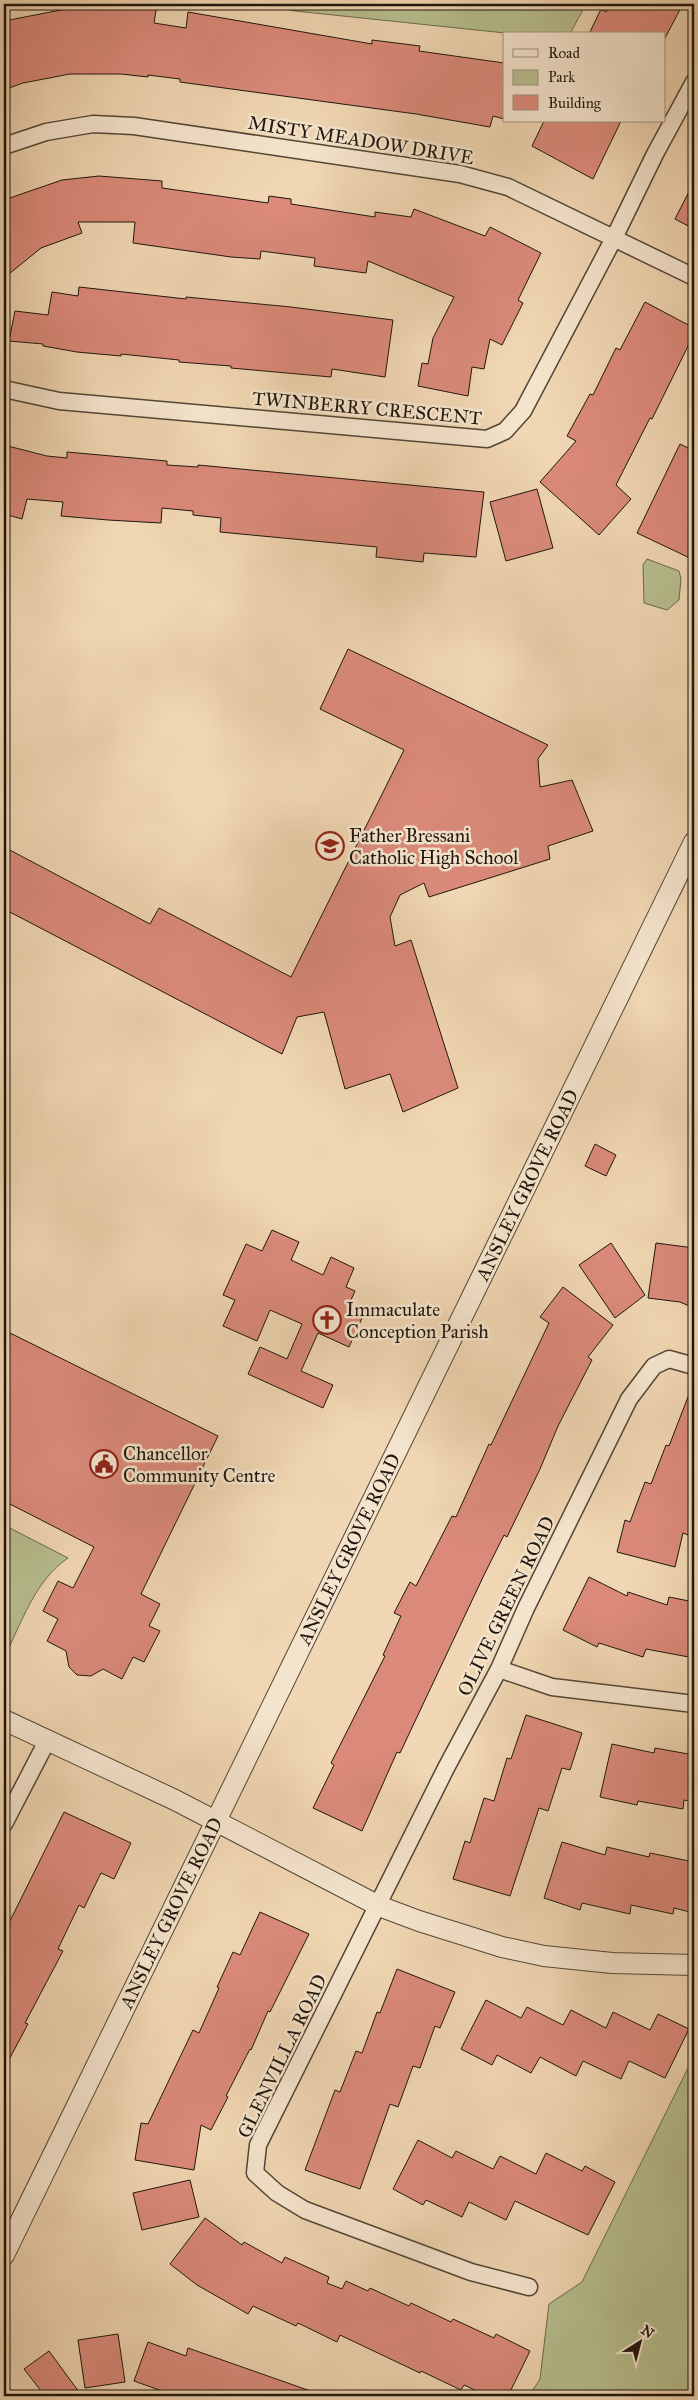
<svg xmlns="http://www.w3.org/2000/svg" width="698" height="2400" viewBox="0 0 698 2400" font-family="'IM FELL Great Primer',serif">
<style>
.green{fill:#b7be8e;stroke:#6a6a4d}
.building{fill:#db8a7a;stroke:#1e160c}
.lines{fill:none;stroke-linecap:round;stroke-linejoin:round}
.minor-casing{stroke:#524636;stroke-width:19}
.tertiary-casing{stroke:#524636;stroke-width:22}
.minor{stroke:#f5e4cd;stroke-width:16}
.tertiary{stroke:#f5e4cd;stroke-width:20}
.labels{text-anchor:middle;dominant-baseline:central;stroke-width:5;stroke-linejoin:round;paint-order:stroke}
.street-label{font-size:19px;fill:#1e160c;stroke:#f5e4cd}
.poi-label{font-size:19px;fill:#1e160c;stroke:#f5e4cd;text-anchor:start}
</style>
<rect width="100%" height="100%" fill="#f0d6b2"/>
<filter id="stains"><feTurbulence type="fractalNoise" baseFrequency=".004" numOctaves="4"/><feColorMatrix values="0 0 0 0 .2 0 0 0 0 .09 0 0 0 0 .02 0 0 0 .5 -.17"/></filter>
<radialGradient id="worn" r=".72"><stop offset=".6" stop-color="#630" stop-opacity="0"/><stop offset="1" stop-color="#630" stop-opacity=".3"/></radialGradient>
<path class="green" d="M264,4H586L570,34H515L295,11Z
M647,559L679,571L681,579L679,600L667,610L644,603L643,565Z
M4,1525L68,1558C35,1580 21,1624 4,1658Z
M694,2056V2396H529L540,2379L549,2304L582,2282Z"/>
<path class="building" d="M135,4H157L154,23L186,28L188,12L372,44V40L420,46L419,51L504,63V119L493,116L490,127L416,114L180,82V79L148,75V77L121,74H70L23,83L4,90V21L66,9L135,7Z
M610,4H683L665,38L664,34H589L601,9L606,12Z
M544,121H621L593,179L532,146Z
M99,176L162,181V188L268,203L269,196L291,199V204L375,217V212L411,217L414,209L485,236L490,227L541,253L518,300L523,303L502,345L490,339L484,369L472,367L468,396L418,386L422,363L428,364L433,338L454,297L368,261L366,273L314,266L315,258L261,251L260,259L231,257L133,243L135,222H78L82,233L41,248L4,278V200L62,180Z
M694,182V229L675,219Z
M79,287L186,299V297L291,307L393,320L385,377L332,369L331,377L231,368V366L179,362V360L121,354V356L77,352L43,346V344L9,341L15,311L48,315L52,292L78,296Z
M645,302L694,328V334L652,419L650,418L616,485L631,499L599,535L540,482L576,441L567,436L590,394L593,395L616,348L620,350Z
M680,444L694,451V560L637,533Z
M4,445L47,456L67,458V452L167,461V465L198,467V465L484,492L476,557L424,553L423,562L376,557L377,547L220,532L221,518L193,515V511L162,508L161,523L108,520L61,516L63,502L27,499L22,519L4,514Z
M537,489L553,548L506,561L490,502Z
M348,649L548,745L538,759L540,787L572,780L593,831L548,846L550,859L429,897L424,883L400,895L390,917L395,946L411,940L458,1088L403,1112L390,1074L345,1089L324,1012L297,1017L282,1054L4,909V847L150,924L159,908L291,977L404,750L320,709Z
M595,1144L616,1155L606,1176L585,1166Z
M272,1230L299,1242L291,1260L323,1275L331,1257L354,1268L346,1287L355,1291L347,1309L363,1316L349,1347L318,1333L301,1371L333,1385L323,1408L248,1374L260,1347L287,1359L302,1324L270,1310L257,1341L223,1326L235,1300L223,1295L246,1244L262,1251Z
M611,1243L645,1295L615,1318L579,1265Z
M656,1243L694,1248V1308L680,1302L648,1298Z
M563,1287L613,1325L588,1357L592,1360L558,1426L540,1469L507,1537L504,1535L484,1575L400,1753L397,1752L362,1831L313,1808L334,1765L331,1763L385,1656L383,1655L401,1616L394,1613L410,1582L416,1586L452,1516L456,1517L489,1444L491,1445L549,1323L540,1317Z
M8,1332L218,1436L141,1594L160,1604L149,1626L160,1631L144,1662L133,1657L122,1679L103,1669L91,1676L77,1675L69,1667L66,1651L47,1641L58,1619L43,1611L58,1581L73,1588L94,1547L4,1501V1340Z
M693,1384L694,1519L688,1535L683,1533L675,1567L617,1552L625,1520L630,1522L645,1482L651,1484L666,1445L669,1446Z
M589,1577L627,1596L628,1592L667,1605L669,1597L694,1602V1658L646,1649L643,1657L599,1643L597,1647L563,1630Z
M526,1715L582,1733L570,1770L562,1768L548,1811L539,1808L510,1896L453,1879L465,1841L470,1843L484,1798L494,1801L507,1758L511,1759Z
M612,1744L654,1753L655,1748L694,1755V1802L684,1800L683,1809L638,1801L637,1805L600,1797Z
M64,1812L131,1843L114,1879L101,1873L84,1908L79,1905L58,1949L63,1951L25,2023L28,2024L4,2069V1933Z
M562,1842L605,1855L607,1847L649,1857L650,1853L694,1862V1913L674,1908L673,1914L631,1905L630,1914L582,1903L580,1910L544,1898Z
M260,1912L309,1934L270,2012L268,2011L251,2050L250,2049L226,2096L228,2097L211,2130L201,2125L194,2170L135,2160L141,2123L148,2124L193,2030L199,2033L219,1988L217,1987L233,1952L240,1955Z
M397,1969L455,1992L440,2028L435,2026L420,2068L413,2066L398,2107L390,2104L360,2189L305,2170L335,2090L340,2092L356,2051L362,2053L377,2012L380,2013Z
M486,2000L521,2018L527,2007L563,2025L571,2010L606,2028L613,2012L650,2030L658,2014L689,2029L665,2078L629,2061L621,2079L583,2061L576,2076L540,2057L531,2073L497,2055L492,2065L461,2049Z
M418,2140L452,2158L456,2151L493,2169L500,2156L536,2174L546,2153L582,2171L585,2166L615,2182L588,2235L515,2201L506,2220L469,2202L462,2217L426,2200L423,2205L393,2189Z
M190,2180L199,2217L142,2230L133,2193Z
M205,2218L242,2245L244,2242L282,2263L285,2257L329,2277L327,2283L342,2289L346,2281L368,2291L370,2288L409,2306L411,2303L451,2322L453,2319L494,2338L496,2334L530,2351L508,2396H487L464,2385L461,2390L421,2371L420,2373L340,2335L337,2342L298,2323L296,2326L253,2306L248,2314L197,2285L170,2264Z
M118,2334L125,2382L85,2388L78,2340Z
M148,2342L186,2356L188,2348L319,2394L318,2396H176L134,2381Z
M49,2351L82,2396H45L24,2369Z"/>
<g class="lines">
<defs>
<path id="minor" d="M4,146L46,132L93,124L134,126L460,174L508,187L694,277
M4,389L59,401L487,439L505,431L523,411L614,238L655,154L694,82
M499,1669L552,1687L694,1704
M4,1824L47,1741
M529,2287L471,2272L305,2210L277,2193L255,2173L258,2145L446,1768L499,1669L526,1608L629,1399L654,1366L669,1359L694,1366"/>
<path id="tertiary" d="M4,1720L175,1800L379,1906L419,1921L502,1947L544,1956L612,1963L694,1965
M4,2255L694,842"/>
</defs>
<use href="#minor" class="minor-casing"/>
<use href="#tertiary" class="tertiary-casing"/>
<use href="#minor" class="minor"/>
<use href="#tertiary" class="tertiary"/>
</g>
<defs>
<symbol id="school-ring" viewBox="-11 -11 22 22"><circle r="9.5" fill="#f5e4cd" stroke="#8f2418" stroke-width="1.5"/><path d="M0-5L7-2L0 1L-7-2ZM-4 1L0 2.5L4 1V4Q0 6-4 4Z" fill="#8f2418"/></symbol>
<symbol id="church-ring" viewBox="-11 -11 22 22"><circle r="9.5" fill="#f5e4cd" stroke="#8f2418" stroke-width="1.5"/><path d="M-1.2-6h2.4v3.5h3.3v2.4h-3.3V6h-2.4V-.1h-3.3v-2.4h3.3Z" fill="#8f2418"/></symbol>
<symbol id="civic-ring" viewBox="-11 -11 22 22"><circle r="9.5" fill="#f5e4cd" stroke="#8f2418" stroke-width="1.5"/><path d="M-.6-6.5H3V-4.5H.6V-3L4-1V1h2V6H-6V1h2V-1L-.6-3ZM-1.2 2.5V6h2.4V2.5Z" fill="#8f2418"/></symbol>
</defs>
<g fill-rule="evenodd">
<use href="#school-ring" x="314" y="830" width="32" height="32"/>
<use href="#church-ring" x="311" y="1304" width="32" height="32"/>
<use href="#civic-ring" x="88" y="1448" width="32" height="32"/>
</g>
<g class="labels">
<g class="street-label">
<text transform="translate(361 140) rotate(9)">MISTY MEADOW DRIVE</text>
<text transform="translate(367 408) rotate(5)">TWINBERRY CRESCENT</text>
<text transform="translate(527 1185) rotate(-64)">ANSLEY GROVE ROAD</text>
<text transform="translate(349 1549) rotate(-64)">ANSLEY GROVE ROAD</text>
<text transform="translate(506 1606) rotate(-64)">OLIVE GREEN ROAD</text>
<text transform="translate(171 1913) rotate(-64)">ANSLEY GROVE ROAD</text>
<text transform="translate(282 2056) rotate(-64)">GLENVILLA ROAD</text>
</g>
<g class="poi-label">
<text x="349" y="835">Father Bressani<tspan x="349" dy="22">Catholic High School</tspan></text>
<text x="346" y="1309">Immaculate<tspan x="346" dy="22">Conception Parish</tspan></text>
<text x="123" y="1453">Chancellor<tspan x="123" dy="22">Community Centre</tspan></text>
</g>
</g>
<rect width="698" height="2400" fill="none" stroke="#f0d6b2" stroke-width="20"/>
<rect x="5" y="5" width="688" height="2390" fill="none" stroke="#1e160c" stroke-width="2.5"/>
<rect x="10" y="10" width="678" height="2380" fill="none" stroke="#1e160c"/>
<rect x="503" y="32" width="162" height="90" fill="#f5e4cd" stroke="#9f9280"/>
<rect x="513" y="49" width="25" height="8" fill="#f5e4cd" stroke="#9f9280"/>
<text x="548" y="58" font-size="15" fill="#1e160c">Road</text>
<rect x="513" y="70" width="25" height="15" fill="#b7be8e" stroke="#9f9280"/>
<text x="548" y="82" font-size="15" fill="#1e160c">Park</text>
<rect x="513" y="95" width="25" height="15" fill="#db8a7a" stroke="#9f9280"/>
<text x="548" y="108" font-size="15" fill="#1e160c">Building</text>
<g transform="translate(640 2342) rotate(36)" stroke="#f5e4cd" stroke-width="4" paint-order="stroke">
<path d="M0-4L9 19L0 12L-9 19Z" fill="#1e160c"/>
<text y="-8" font-size="14" font-weight="bold" text-anchor="middle" fill="#1e160c">N</text>
</g>
<rect width="100%" height="100%" filter="url(#stains)"/>
<rect width="100%" height="100%" fill="url(#worn)"/>
</svg>
